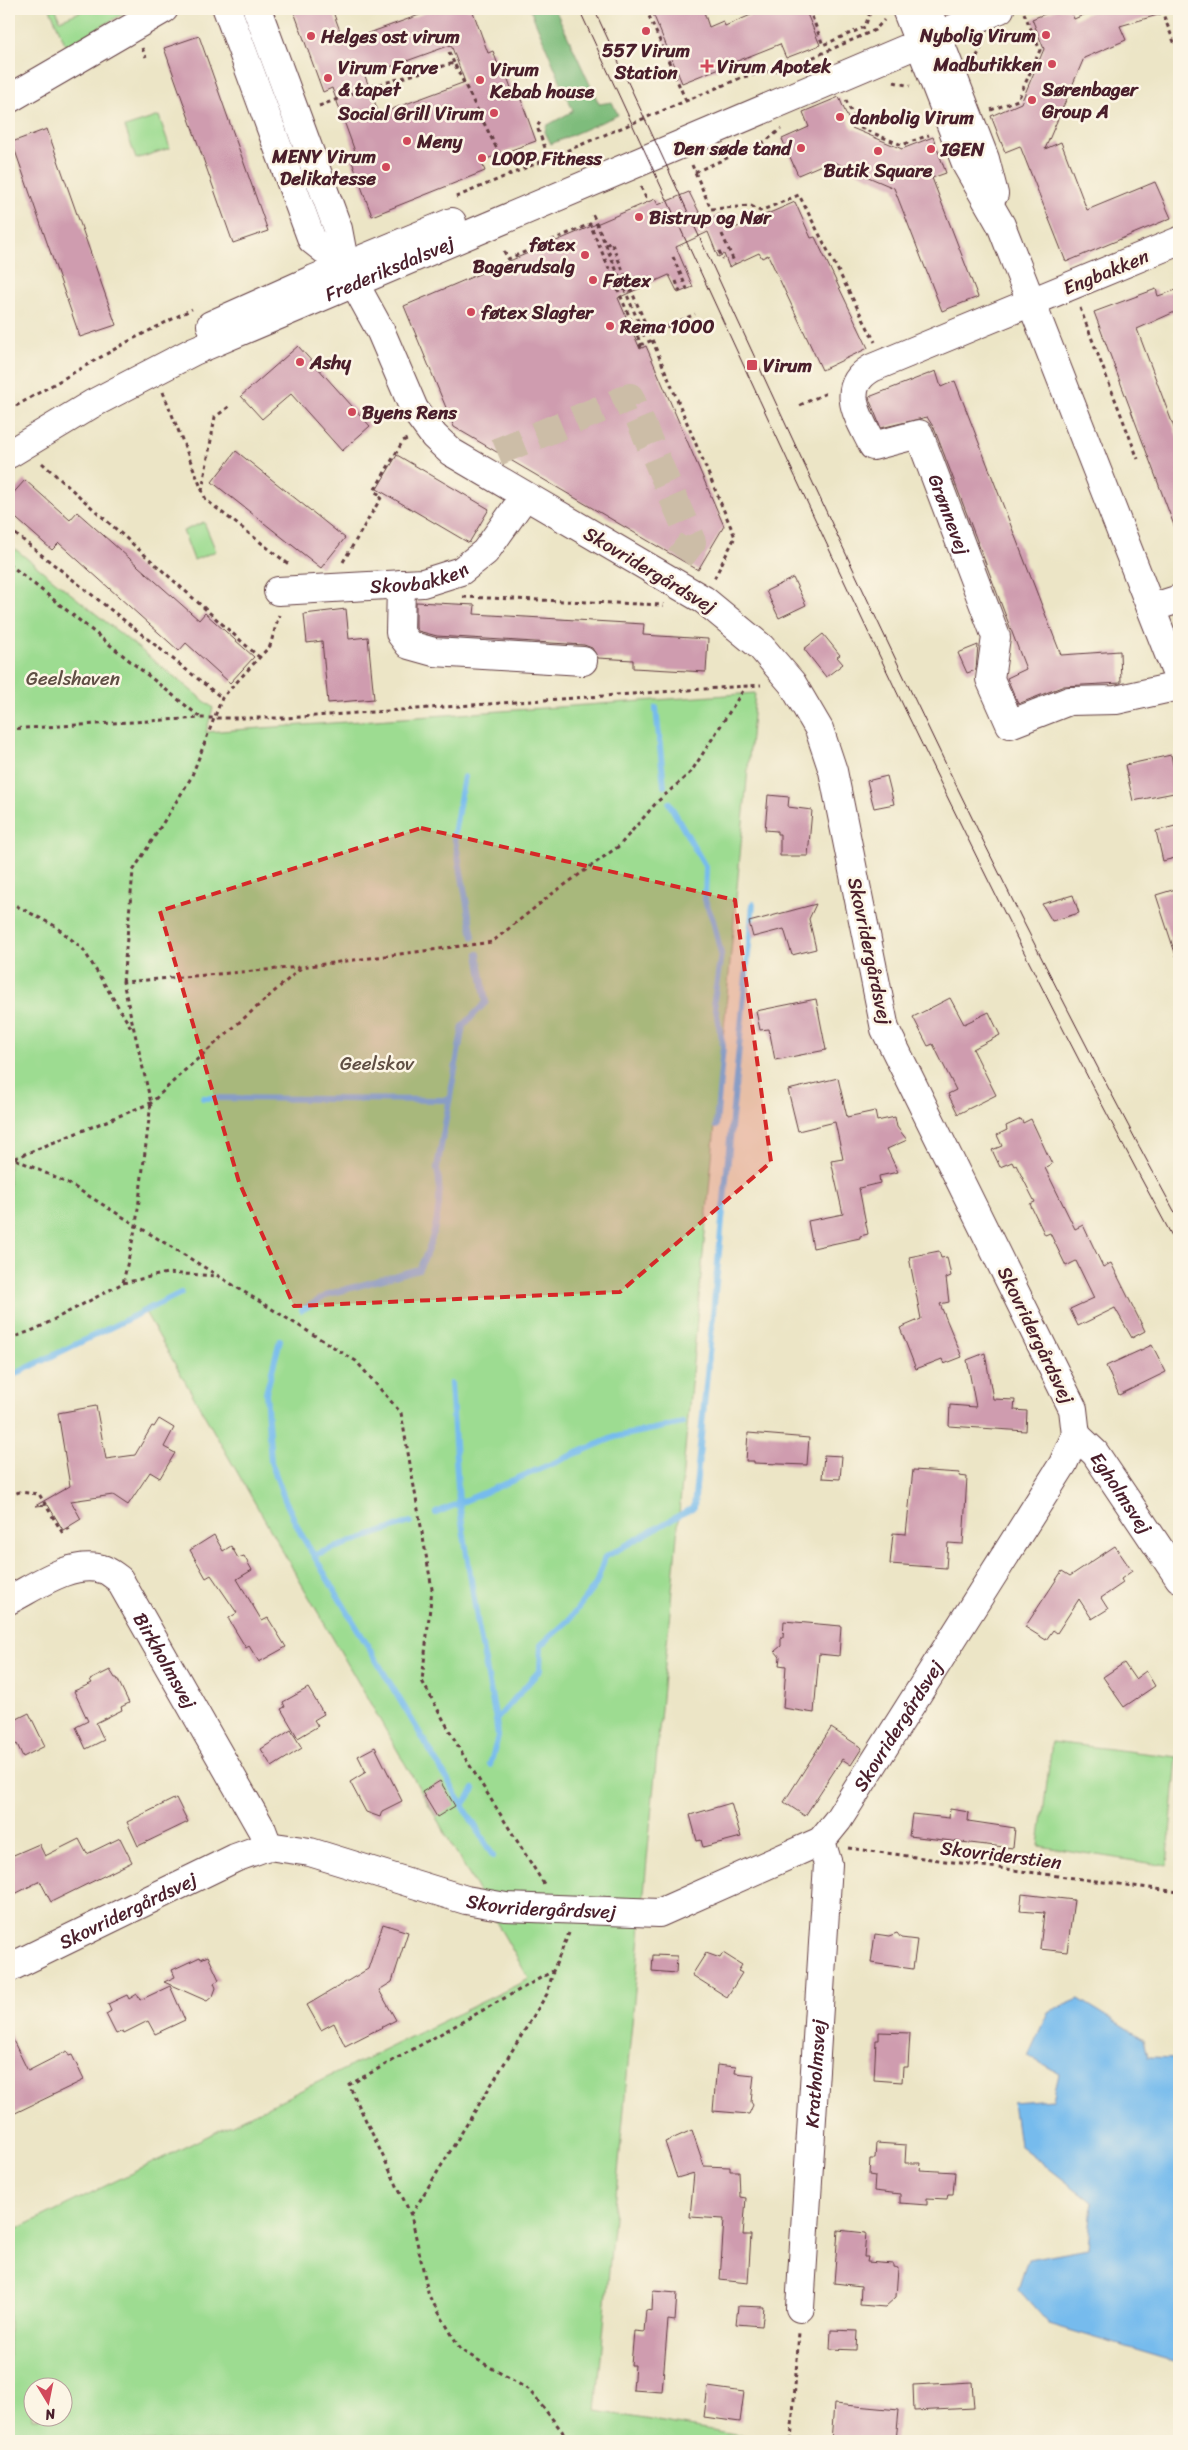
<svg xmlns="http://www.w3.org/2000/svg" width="1188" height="2450" viewBox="0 0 1188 2450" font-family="Sriracha,sans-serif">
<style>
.green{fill:#9ddc91;stroke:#747e5e;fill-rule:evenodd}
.forest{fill:#7ebc7b;stroke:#646e53}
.water{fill:#76bbed;stroke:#606d8c}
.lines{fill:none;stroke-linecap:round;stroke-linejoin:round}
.stream{stroke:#76bbed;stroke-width:6}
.building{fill:#cf9caf;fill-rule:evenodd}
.minor-tunnel{stroke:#ccbda7;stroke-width:28;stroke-dasharray:28 14;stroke-linecap:butt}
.minor-casing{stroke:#623d42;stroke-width:30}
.path{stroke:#623d42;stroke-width:3;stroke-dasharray:4 4;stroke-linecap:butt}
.minor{stroke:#fff;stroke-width:28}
.tram{stroke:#4a1f2b;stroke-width:1}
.marked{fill:#d62828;fill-opacity:0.2;stroke:#d62828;stroke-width:4;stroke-dasharray:10 6;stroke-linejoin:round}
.poi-dot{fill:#d1495b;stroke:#fcf5e5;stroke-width:2}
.labels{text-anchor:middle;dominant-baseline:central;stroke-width:5;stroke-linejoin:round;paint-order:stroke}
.poi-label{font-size:19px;font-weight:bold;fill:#4a1f2b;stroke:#fcf5e5;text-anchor:start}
.street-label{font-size:19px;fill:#4a1f2b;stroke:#fcf5e5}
.park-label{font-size:19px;fill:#5f4e44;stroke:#fcf5e5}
</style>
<rect width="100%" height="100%" fill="#fcf5e5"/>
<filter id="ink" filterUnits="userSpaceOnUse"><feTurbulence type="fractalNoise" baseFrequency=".02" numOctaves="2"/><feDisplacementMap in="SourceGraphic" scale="10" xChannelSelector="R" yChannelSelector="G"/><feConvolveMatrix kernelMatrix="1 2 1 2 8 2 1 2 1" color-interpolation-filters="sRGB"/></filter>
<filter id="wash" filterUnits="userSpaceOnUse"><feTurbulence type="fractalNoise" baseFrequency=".0096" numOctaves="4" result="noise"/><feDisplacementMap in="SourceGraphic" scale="20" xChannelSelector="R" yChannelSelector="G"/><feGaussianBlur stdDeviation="1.12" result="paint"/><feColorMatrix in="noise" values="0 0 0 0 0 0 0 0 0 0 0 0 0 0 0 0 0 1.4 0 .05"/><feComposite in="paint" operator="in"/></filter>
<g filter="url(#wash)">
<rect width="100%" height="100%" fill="#ece5c6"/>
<path class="green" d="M50,9H56L60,20L87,9H132L66,46Z
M159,116L170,148L136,159L125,127Z
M204,522L216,551L194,560L183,531Z
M9,544L213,708L206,732L755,693L596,2411L779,2441H9V2233L529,1979L145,1312L9,1376ZM32,2388H62V2418H32Z
M1052,1742L1177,1757L1167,1866L1039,1846Z"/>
<path class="forest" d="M530,9H555L599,104L612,102L618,115L551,144L545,132L546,126L573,111Z"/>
<path class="water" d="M1079,1999L1144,2039L1148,2057L1179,2058V2359L1173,2361L1049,2324L1018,2289L1028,2259L1088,2248L1092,2202L1019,2145L1013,2102L1053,2099L1059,2073L1028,2056L1048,2012Z"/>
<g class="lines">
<path class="stream" d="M656,708L664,786
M464,777L454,834L473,937
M669,803L706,868L705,901L713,920L721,954L714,1000L723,1046L716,1126
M203,1098L448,1100
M302,1310L329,1294L419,1269C435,1240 444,1201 437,1168L463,1026L486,1002L478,954
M280,1340L266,1393L271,1462L285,1500L301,1534L493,1856
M9,1377L181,1293
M451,1384L459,1503L478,1625L496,1720
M436,1513L615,1437L683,1423
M314,1555L410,1522
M490,1765L498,1737L496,1720L540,1670L541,1645L569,1620L596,1584L605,1557L694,1507L753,904
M463,1805L474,1789"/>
</g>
<g id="blocks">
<path class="building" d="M293,9H332L344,42L436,9H472L488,53L493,51L502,76L506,74L514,96L519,94L536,141L481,161L485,171L372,216L351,159L357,157L332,88L323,92ZM451,45L465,82L379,114L365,76Z
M651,9H703L709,27L723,21L725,26L765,9H805L820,45L786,58L780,44L682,83Z
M1057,9H1070L1074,19L1098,9H1161V14L1120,26L1126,40L1084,58L1045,149L1061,142L1087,210L1155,182L1171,218L1066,262L1020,146L1005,152L991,116L1021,103L1044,49L1032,19Z
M199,36L268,231L233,243L164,48Z
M839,97L852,128L902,149L933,137L946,173L932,178L978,297L942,311L894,188L831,161L798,175L782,139L809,127L803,112Z
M47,129L116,325L80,337L12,142Z
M689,192L704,222L720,214L728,231L795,202L811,238L815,237L868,348L822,370L768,255L762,258L759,253L729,267L724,254L718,257L708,232L676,247L693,287L678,293L669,275L618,298L640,349L646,346L724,526L698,570L454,427L404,306L655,199L658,205Z
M1156,289L1158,296L1179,289V310L1137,329L1179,441L1178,536L1094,312Z
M298,346L370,426L342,451L291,394L262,419L241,396Z
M936,371L941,387L955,381L1061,655L1120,651L1121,683L1064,686L1018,704L1007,678L1026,669L934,428L927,417L881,428L870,401L869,397Z
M236,451L345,538L321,568L212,482Z
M397,455L489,509L469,543L377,489Z
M25,480L70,520L77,512L199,620L205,613L254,657L230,683L186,643L179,651L59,543L52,550L9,512V498Z
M793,578L806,605L779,618L766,591Z
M416,602L475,605L474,614L644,624L643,635L708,639L706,672L633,668V660L598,658L592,648L584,645L437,636L418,631L416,628Z
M346,609L349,639L368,637L374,699L328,703L322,641L307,643L304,614Z
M823,634L840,655L837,657L843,664L826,677L804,649Z
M978,645L976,670L967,673L958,653Z
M1171,755L1179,792L1133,801L1125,765Z
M887,776L894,804L874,808L867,781Z
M768,795L789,797L788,807L812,810L808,856H780V834H777V831L765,830Z
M1179,825V857L1163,861L1156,831Z
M1179,888V956H1176L1156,895Z
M1073,895L1079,913L1052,921L1042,904Z
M816,904L809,919L816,949L792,955L784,929L753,937L749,922Z
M950,998L964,1024L989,1012L1000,1035L973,1049L996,1095L958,1114L948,1094L956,1090L933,1044L928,1046L913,1017Z
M816,999L826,1050L775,1060L769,1029L760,1030L756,1011Z
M838,1078L847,1117L875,1111L877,1121L895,1117L897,1127L907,1140L887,1149L898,1172L879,1176L880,1183L859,1188L868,1234L860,1236V1238L813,1248L808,1221L843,1214L831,1161L843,1159L835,1122L798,1131L788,1090Z
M1021,1119L1023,1123L1031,1119L1052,1164L1045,1168L1075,1229L1083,1225L1103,1267L1111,1263L1145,1331L1132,1338L1115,1308L1078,1326L1070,1309L1094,1298L1076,1261L1066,1266L1050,1233L1045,1235L1030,1204L1035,1202L1016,1165L1014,1166L1012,1162L1000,1167L992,1150L1002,1146L997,1135L1007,1130L1006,1126Z
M939,1251L941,1258L947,1257L951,1276L946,1278L949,1302L940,1304L962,1357L944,1364L942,1359L916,1369L900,1328L921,1319L909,1257Z
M1152,1345L1166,1372L1119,1395L1106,1366Z
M985,1353L993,1399L1015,1400L1014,1410L1027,1411L1026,1431L949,1426L950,1405L976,1407L967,1360Z
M96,1406L106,1459L135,1455L152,1426L154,1427L159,1419L174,1428L164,1447L175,1453L160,1478L150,1472L128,1505L113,1495L71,1501L81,1519L63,1530L48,1505L35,1506L70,1486L58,1413Z
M748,1433L809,1438L807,1465L754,1463V1461H746Z
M824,1455L842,1456L840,1479L822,1478Z
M913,1470L960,1473L959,1476L967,1477L963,1544L948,1543L946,1568L890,1564L893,1533L906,1534Z
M214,1535L223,1551L231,1546L238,1558L244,1556L252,1570L237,1579L262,1621L268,1618L286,1647L259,1662L249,1646L246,1648L229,1620V1618L237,1613L211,1575L206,1578L190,1550Z
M1115,1546L1132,1571L1121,1579L1123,1583L1101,1598L1108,1609L1092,1619L1079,1599L1057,1633L1053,1630L1046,1640L1025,1627L1062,1571L1070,1576Z
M784,1621L841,1626L839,1656L819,1654L814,1713L783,1708L786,1666L779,1665L780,1657L775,1651L781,1646V1638H783Z
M1124,1663L1135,1679L1146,1671L1155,1686L1124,1707L1103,1677Z
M110,1670L115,1678H117L129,1703L121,1707L122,1710L96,1723L104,1740L86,1749L76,1727L88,1721L74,1691L92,1683L90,1680Z
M308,1688L324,1714L314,1720L318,1726L298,1738L281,1709L285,1707L283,1702Z
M29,1713L45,1746L23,1757L17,1744L9,1748V1723Z
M831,1728L862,1748L851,1765L842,1759L805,1816L784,1802Z
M291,1730L302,1748L272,1767L261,1749Z
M375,1747L402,1801L382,1811L380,1817L366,1812L350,1782L366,1772L358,1756Z
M440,1781L455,1806L437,1817L422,1792Z
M176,1798L188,1822L138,1846L127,1822Z
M731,1803L741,1837L703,1847L701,1840L697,1841L690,1815Z
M950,1809L969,1812L968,1821L1015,1828L1013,1848L909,1836L912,1814L949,1818Z
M120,1838L132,1862L51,1902L40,1881L9,1897V1857L39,1844L45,1856L79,1839L87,1854Z
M1022,1894L1074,1900L1067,1952L1040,1949L1044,1913L1020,1911Z
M383,1924L408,1932L392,1982L379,1990L396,2020L345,2046L334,2023L321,2030L307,2005L368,1969Z
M897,1933L901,1938L917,1940L913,1969L871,1963L875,1934L889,1936Z
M706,1953L720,1958L723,1953L742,1965L738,1971L742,1973L727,1997L692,1975Z
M653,1955L677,1956L676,1973L652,1971Z
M208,1956L219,1980L214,1983L216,1988L213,1996L207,2001L164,1982L175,1977L172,1970L200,1957L201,1959Z
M170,1986L185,2020L155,2034L148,2021L124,2033L123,2031L116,2034L106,2014L111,2011L108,2004L127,1995L129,1999L137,1994L140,2000Z
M9,2032L28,2071L67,2051L69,2056L72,2055L84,2080L9,2116Z
M879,2032L910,2033L908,2067H903L902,2082L874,2080L876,2040H879Z
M717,2065L736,2067L735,2073L754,2075L751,2102L753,2105L749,2114L713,2111Z
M692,2130L704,2166L730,2167V2171H739L740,2197L746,2198L743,2235H751L748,2283L720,2280L724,2219L690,2217L694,2173L677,2178L665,2142Z
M876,2143L906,2145L905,2163H921L920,2170L955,2172L953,2194H948L947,2199L927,2198V2205L900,2203V2194L874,2191L875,2176L869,2175L870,2159H875Z
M838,2230L866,2233L864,2257H868L867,2262L893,2264V2267L898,2268L896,2297L885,2307L860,2305L861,2286L834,2283Z
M653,2291L677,2293L675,2321L668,2320L662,2392L633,2390L635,2365H631L634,2331L644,2332L646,2310L652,2311Z
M738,2306L764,2307L762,2326L736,2324Z
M831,2330L857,2331L856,2350L830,2349Z
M972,2382L974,2408L914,2411L913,2385Z
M708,2387L744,2392L740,2422L704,2417Z
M834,2404L899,2410L896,2441H831Z"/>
</g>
</g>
<g filter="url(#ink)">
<use href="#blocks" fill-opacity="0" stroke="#623d42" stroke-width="1"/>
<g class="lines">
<path class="minor-tunnel" d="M497,452L630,397L692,542L678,560"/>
<defs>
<g id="minor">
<path d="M227,9L312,240L345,266"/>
<path d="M906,9L967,166L1001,225L1179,680"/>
<path d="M927,9L985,159L994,194"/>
<path d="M9,99L164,9"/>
<path id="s1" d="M1179,241L872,368C837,388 860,419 873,446L919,434L996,637L990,679L1010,724L1069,701L1116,700L1179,686"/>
<path d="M211,325L314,279L452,222"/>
<path id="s2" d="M9,454L92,404L194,351L1000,9"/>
<path d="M401,584L400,633L409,645L434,652L583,661"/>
<path id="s3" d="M278,591L423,583L461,571L485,552L525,496"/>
<path d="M1151,608L1179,599"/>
<path id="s4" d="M1076,1435L1095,1453L1179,1578"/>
<path id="s5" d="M9,1600C35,1587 71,1560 102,1569C108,1570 114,1576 119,1579L262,1830L268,1846"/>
<path id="s6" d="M9,1968L235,1858L268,1846L310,1852L466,1900L506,1907L659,1913L821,1841L838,1820L1063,1464L1076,1435L1073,1409L885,1029L833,771L819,729L792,683L761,647L704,600L451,452L434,436L414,409L381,332L345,266L338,229L257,9"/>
<path id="s7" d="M800,2308L828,1864L821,1841"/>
</g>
</defs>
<use href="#minor" class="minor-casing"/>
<path class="path" d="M646,9L686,101
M813,9L811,14L823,45L865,27L871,9
M1161,9L1174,42L1179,46
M142,48L146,57
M449,52L454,63
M973,64L984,42
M894,82L910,86
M846,100L858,127L902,145L929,135
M319,106L370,87L454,63L510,175
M991,110L1018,100L1040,50L1024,13
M540,122L537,127L549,158
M692,165L711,209L751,206L760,211L799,195L875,342
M695,172L766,141L781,129
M641,187L648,202
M456,197L743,77L791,67L875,30L884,20
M593,215L644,335L638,337L641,348
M722,234L735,264
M606,245L611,242L735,537L714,579
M504,251L508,259L590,224L638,337
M719,251L723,259
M673,257L687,289
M676,281L680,292
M1080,308L1138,459
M651,334L695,314
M640,345L653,340
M163,392L206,500L291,566
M800,405L829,392
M9,410L127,342L192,309
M42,463L259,657
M202,491L215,417L230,406
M9,529L222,698
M343,562L382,496L374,491L403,441L407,439
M9,564L200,717
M463,597L664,605
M9,729L201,718H286L761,685
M9,902L55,926L83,949L133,1031
M123,982L133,871L191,778L222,698L270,646L279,615
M9,1156L71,1185L356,1361L401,1413L432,1589L422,1681L462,1753L544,1884
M15,1158L151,1103L184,1071L301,968
M123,1283L167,1273L217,1276
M9,1339L36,1329L123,1283L136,1225L151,1103L123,982L301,967L492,942L552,894L619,846L657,802L691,772L746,686
M9,1496L19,1492L39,1494L62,1532L72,1527
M848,1848L1179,1892
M411,2215L547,1994L553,1972
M567,2441L562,2431L529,2390L461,2350L429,2296L411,2215L349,2085L553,1971L569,1933
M791,2441L799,2332"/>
<use href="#minor" class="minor"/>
<path class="tram" d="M579,9C772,425 959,845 1179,1249
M594,9C783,415 964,827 1179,1220"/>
</g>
</g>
<path class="marked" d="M421,828L735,900L771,1162L620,1292L294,1306L239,1182L160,911Z"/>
<g class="poi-dot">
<circle cx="646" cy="31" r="5"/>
<circle cx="1046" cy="35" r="5"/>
<circle cx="311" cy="36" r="5"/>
<circle cx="1052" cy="64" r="5"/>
<path d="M704.5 58.5h5v5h5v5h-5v5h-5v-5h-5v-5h5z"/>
<circle cx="328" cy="78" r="5"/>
<circle cx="480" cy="80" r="5"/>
<circle cx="1032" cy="100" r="5"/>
<circle cx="494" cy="113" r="5"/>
<circle cx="840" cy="117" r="5"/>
<circle cx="407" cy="141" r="5"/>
<circle cx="801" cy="148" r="5"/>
<circle cx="931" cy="149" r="5"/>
<circle cx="878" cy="151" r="5"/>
<circle cx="482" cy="158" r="5"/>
<circle cx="386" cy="167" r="5"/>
<circle cx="639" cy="217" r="5"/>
<circle cx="585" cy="255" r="5"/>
<circle cx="593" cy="280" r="5"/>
<circle cx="471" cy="312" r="5"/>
<circle cx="610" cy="326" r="5"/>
<circle cx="300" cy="362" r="5"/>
<rect x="746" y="359" width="12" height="12" rx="2.5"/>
<circle cx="352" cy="412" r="5"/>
</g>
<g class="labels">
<g class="poi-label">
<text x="1036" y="35" text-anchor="end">Nybolig Virum</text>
<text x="321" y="36">Helges ost virum</text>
<text x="646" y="50" text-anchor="middle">557 Virum<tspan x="646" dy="22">Station</tspan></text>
<text x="1042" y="64" text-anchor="end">Madbutikken</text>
<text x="717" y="66">Virum Apotek</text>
<text x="338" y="67">Virum Farve<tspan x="338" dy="22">&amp; tapet</tspan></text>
<text x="490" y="69">Virum<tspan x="490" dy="22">Kebab house</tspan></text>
<text x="1042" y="89">Sørenbager<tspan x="1042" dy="22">Group A</tspan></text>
<text x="484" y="113" text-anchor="end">Social Grill Virum</text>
<text x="850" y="117">danbolig Virum</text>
<text x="417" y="141">Meny</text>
<text x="791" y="148" text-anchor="end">Den søde tand</text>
<text x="941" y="149">IGEN</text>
<text x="376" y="156" text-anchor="end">MENY Virum<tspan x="376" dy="22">Delikatesse</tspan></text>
<text x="492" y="158">LOOP Fitness</text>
<text x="878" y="170" text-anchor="middle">Butik Square</text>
<text x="649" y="217">Bistrup og Nør</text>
<text x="575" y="244" text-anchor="end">føtex<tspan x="575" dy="22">Bagerudsalg</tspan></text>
<text x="603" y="280">Føtex</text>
<text x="481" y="312">føtex Slagter</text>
<text x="620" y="326">Rema 1000</text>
<text x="310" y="362">Ashy</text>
<text x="763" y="365">Virum</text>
<text x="362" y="412">Byens Rens</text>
</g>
<g class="street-label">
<text stroke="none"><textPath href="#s2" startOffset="424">Frederiksdalsvej</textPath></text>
<text transform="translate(1106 272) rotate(-22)">Engbakken</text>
<text stroke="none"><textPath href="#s1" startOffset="555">Grønnevej</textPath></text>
<text transform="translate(650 570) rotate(31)">Skovridergårdsvej</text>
<text stroke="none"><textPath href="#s3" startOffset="142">Skovbakken</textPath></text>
<text transform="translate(870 951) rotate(78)">Skovridergårdsvej</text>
<text transform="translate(1036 1335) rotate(64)">Skovridergårdsvej</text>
<text stroke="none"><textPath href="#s4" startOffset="74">Egholmsvej</textPath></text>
<text stroke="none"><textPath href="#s5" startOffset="214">Birkholmsvej</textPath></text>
<text stroke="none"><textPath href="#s6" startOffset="1002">Skovridergårdsvej</textPath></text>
<text transform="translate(1001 1855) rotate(7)">Skovriderstien</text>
<text stroke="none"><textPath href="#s6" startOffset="568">Skovridergårdsvej</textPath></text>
<text stroke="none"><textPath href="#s6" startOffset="132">Skovridergårdsvej</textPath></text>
<text stroke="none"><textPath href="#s7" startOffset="235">Kratholmsvej</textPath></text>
</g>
<g class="park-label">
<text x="73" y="678">Geelshaven</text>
<text x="377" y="1063">Geelskov</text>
</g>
</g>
<rect width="1188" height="2450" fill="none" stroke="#fcf5e5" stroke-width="30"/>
<g transform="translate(48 2402) rotate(170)"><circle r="24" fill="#fcf5e5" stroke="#b59f9b"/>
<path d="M0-4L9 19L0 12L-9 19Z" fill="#d1495b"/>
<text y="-8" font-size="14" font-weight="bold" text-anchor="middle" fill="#4a1f2b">N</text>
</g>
</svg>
